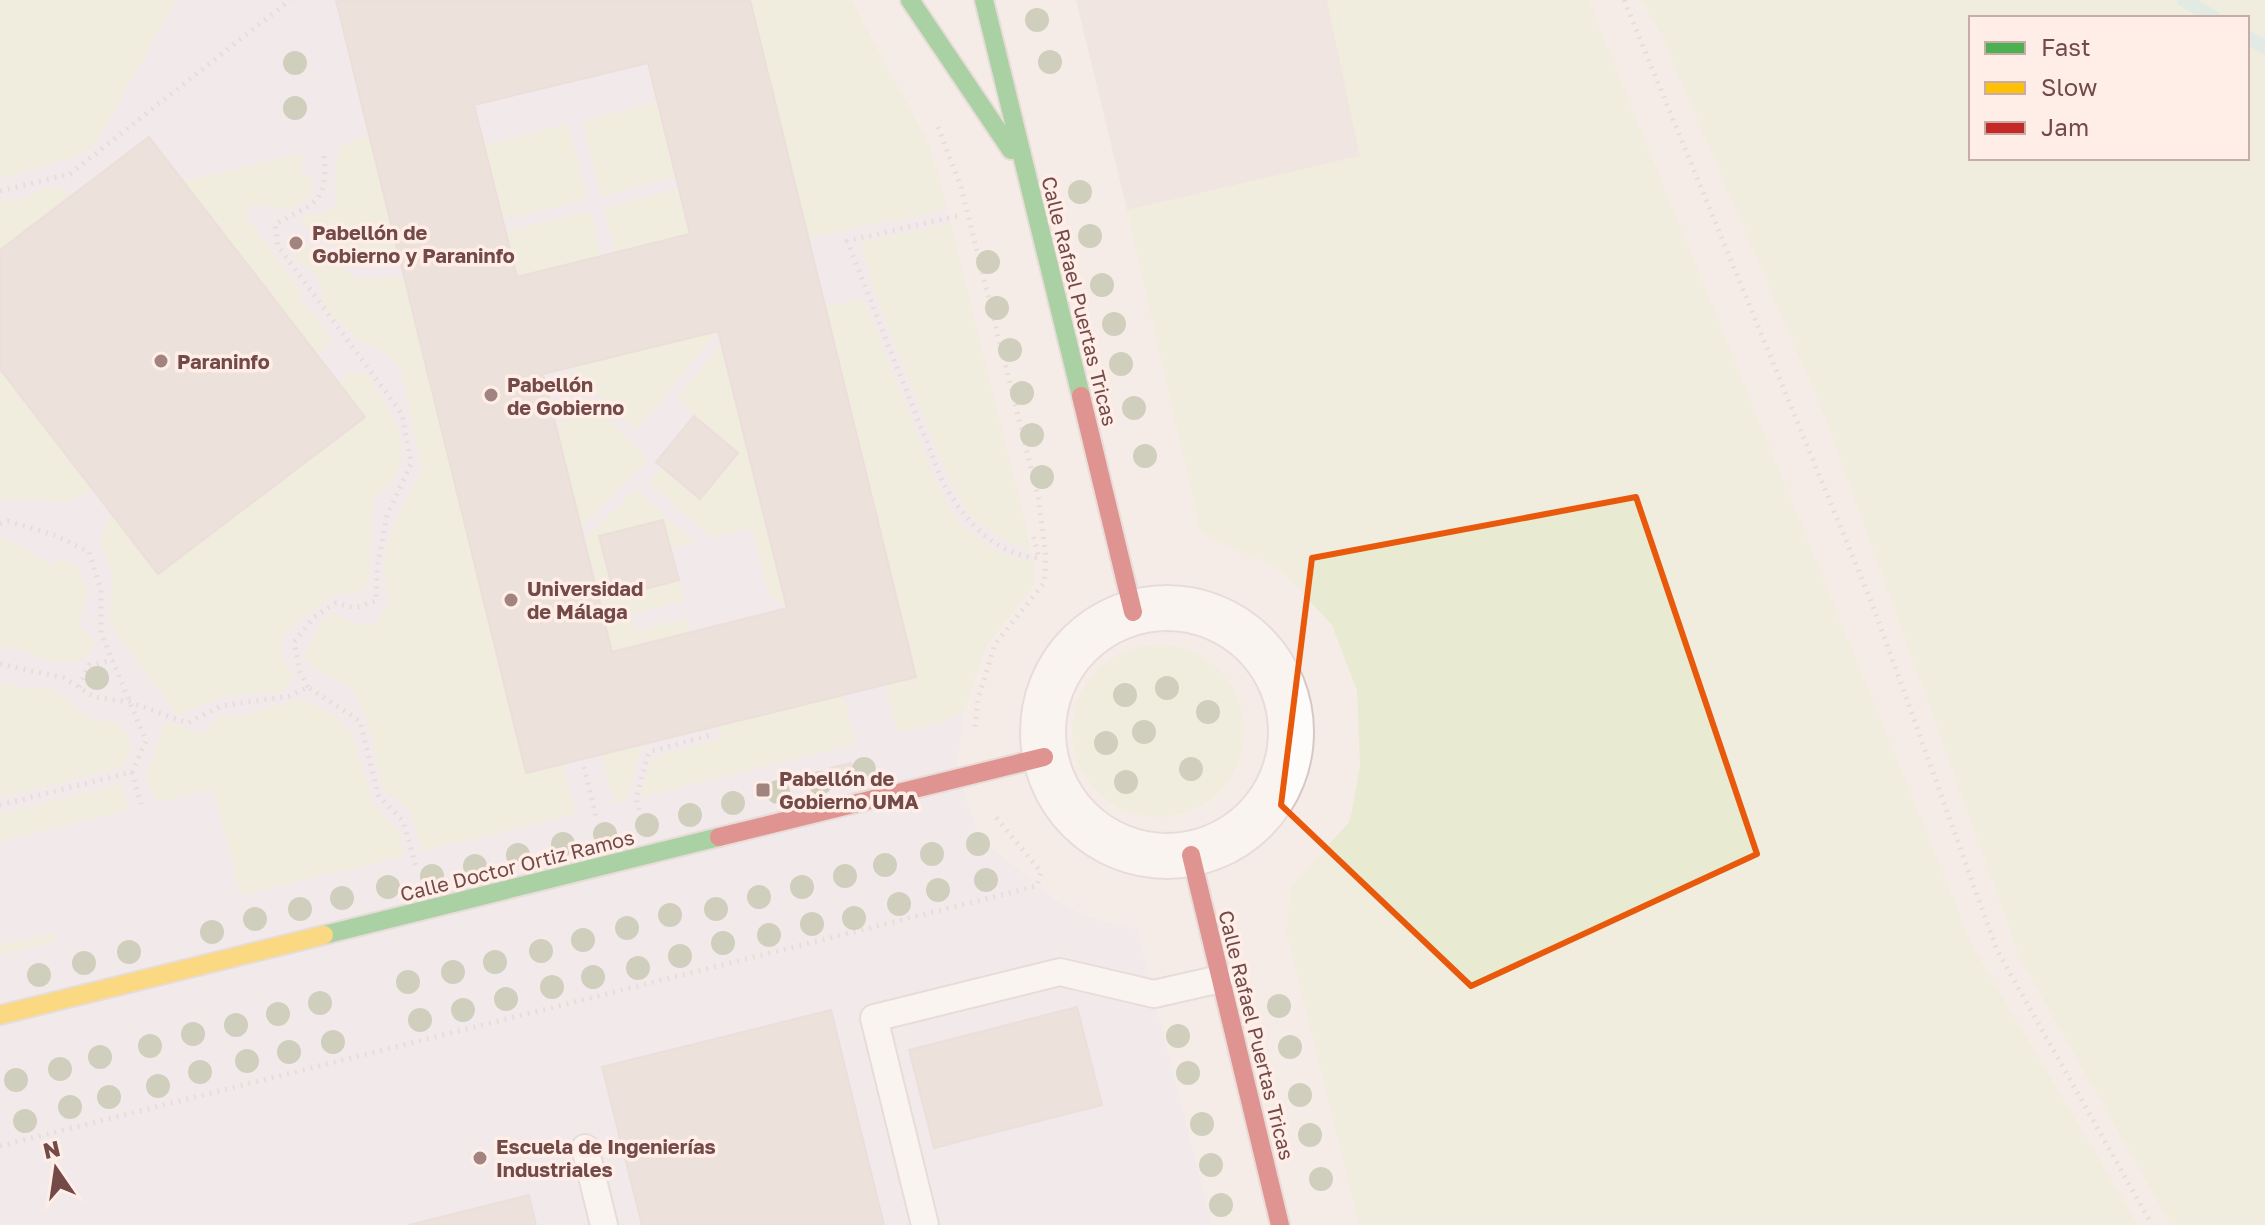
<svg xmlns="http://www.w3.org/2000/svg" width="2265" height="1225" viewBox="0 0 2265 1225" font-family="'Golos Text',sans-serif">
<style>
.industrial{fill:#e8dcd9}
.education{fill:#ede4f0}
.green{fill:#e9ead2;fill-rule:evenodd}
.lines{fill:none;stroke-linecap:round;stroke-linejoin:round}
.stream{stroke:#c9e7e0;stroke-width:14}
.building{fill:#e2d2cf;stroke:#dfcdc9;stroke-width:2;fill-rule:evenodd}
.lane-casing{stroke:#d7c8c5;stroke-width:30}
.street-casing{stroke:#d7c8c5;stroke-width:48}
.fast-casing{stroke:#d6c7c4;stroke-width:22}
.slow-casing{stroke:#d6c7c4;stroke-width:22}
.jam-casing{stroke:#d6c7c4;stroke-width:22}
.path{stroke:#d7cbc9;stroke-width:5;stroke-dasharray:2 6;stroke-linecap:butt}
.lane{stroke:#fefcfb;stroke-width:26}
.street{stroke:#fefcfb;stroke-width:44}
.fast{stroke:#4caf50;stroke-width:18}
.slow{stroke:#ffc107;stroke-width:18}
.jam{stroke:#c62828;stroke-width:18}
.tree{fill:#a3aa8a}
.marked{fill:none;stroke:#e8590c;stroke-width:6;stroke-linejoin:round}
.poi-dot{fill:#a18380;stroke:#ffeee7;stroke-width:3}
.labels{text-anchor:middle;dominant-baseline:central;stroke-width:7;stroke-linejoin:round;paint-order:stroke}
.poi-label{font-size:20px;font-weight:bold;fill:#734a48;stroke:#ffeee7;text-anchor:start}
.street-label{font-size:20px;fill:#734a48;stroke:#ffeee7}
</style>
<rect width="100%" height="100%" fill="#f6ece7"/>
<path class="industrial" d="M1076,0H1327L1360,156L1127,210Z"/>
<path class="education" d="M0,0H851L929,145L1034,563V585L987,645L970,689L964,710L957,770L979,837L1054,899L1085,916L1137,930L1212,1225H0Z"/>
<path class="green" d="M0,0H176L96,144L79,156L0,178Z
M760,0H851L929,145L948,209L893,223L891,219L808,239L751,2Z
M1327,0H1588L1973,947L2138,1225H1359L1287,934L1290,888L1350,821L1360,765L1357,691L1332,625L1281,570L1201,533L1127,210L1360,156Z
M1642,0H2265V1225H2171L2021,960L1827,422L1661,35ZM1971,18H2247V158H1971Z
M657,102L676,177L601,196L583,121Z
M568,124L587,199L502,220L484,145Z
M369,135L401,262L366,267L302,226L303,216L336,207L335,173L340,146Z
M309,152L301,161L303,172L313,181L312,194L290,210L253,205L246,211L248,219L301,291L300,298L332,338L325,348L316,354L183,181Z
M46,188L62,189L71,196L0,250V202L21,199Z
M679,189L690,234L615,253L604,208Z
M590,211L601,256L517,277L505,232Z
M951,223L1032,552L1001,538L971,517L950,482L874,291L861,243Z
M308,246L357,279L404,276L526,772L562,764L577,814L422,851L410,809L384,791C377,765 369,708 350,689C337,676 316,674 304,658L322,620L333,612L355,624L374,626L390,604C373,550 396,517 422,471L401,369L386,352L357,340L345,326L326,313L318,275L294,259L295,247Z
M864,299L938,487L960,524L994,550L1034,563V585L987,645L964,710L946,721L897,733L885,684L916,676L825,307Z
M718,331L636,431L570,368Z
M721,345L787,608L769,596L751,528L712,537L648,482L663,468L700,498L694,416L677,397Z
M0,369L93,490L72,501L0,500Z
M351,372L365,373C394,411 426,466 373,499L369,584L357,594H337L283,633L282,655L294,677L282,693C242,691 213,697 178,716L109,624L113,573L99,541L112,514L158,574L364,417L338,382Z
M585,397L649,459L581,528L556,428Z
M636,489L695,542L671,548L663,521L612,585L596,588L584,540Z
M0,535L49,564L63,559L77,566L88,591L78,626L88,632L94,644L86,659C54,665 46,659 19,649C13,647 6,649 0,647Z
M679,580L684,601L631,615L634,631L689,617L691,632L612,652L599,601Z
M1072 731a86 86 0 1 1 172 0a86 86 0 1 1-172 0Z
M0,682L29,689L52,688L92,720L116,722L127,732L132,749L124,767L0,798Z
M843,694L856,744L640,797L651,758L723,738L718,725Z
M301,699L334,714L353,735L373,803L399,833L405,856L241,896L214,789L157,803L145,778L165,723L175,722L197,734L208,731L221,715L235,717Z
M643,744L626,801L615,804L601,754Z
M122,784L128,810L0,841V814Z
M55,932L57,941L0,955V945Z"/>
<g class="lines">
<path class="stream" d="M2184,0L2214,18
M2247,37L2265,47"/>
</g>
<path class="building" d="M336,0H750L916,677L526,773ZM648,63L690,234L517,277L474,105ZM718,331L787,608L612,652L543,374Z
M149,137L365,417L158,574L0,369V250Z
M694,416L738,453L700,499L656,462Z
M663,520L679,580L615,597L599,536Z
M851,763L854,773L833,778L830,768Z
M1077,1007L1102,1105L934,1148L909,1050Z
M831,1010L884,1225H642L602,1067Z
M529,1195L536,1225H409Z"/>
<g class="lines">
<defs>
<path id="lane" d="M585,1148L604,1225
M925,1225L874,1018L1060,972L1154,994L1220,979"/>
<path id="street" d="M1043 732a124 124 0 1 1 248 0a124 124 0 1 1-248 0Z"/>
<path id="fast" d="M910,0L1011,150
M984,0L1081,396
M324,935L719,837"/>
<path id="slow" d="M0,1015L324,935"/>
<path id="jam" d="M1081,396L1133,612
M719,837L1044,757
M1191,855L1280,1225"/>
</defs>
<use href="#lane" class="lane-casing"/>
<use href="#street" class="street-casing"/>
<use href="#fast" class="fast-casing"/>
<use href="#slow" class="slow-casing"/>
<use href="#jam" class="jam-casing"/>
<path class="path" d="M1624,0L1873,606L1997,950L2152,1225
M938,127L961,187L1038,496L1046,556L1044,583L995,644L978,699L975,727
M0,191L70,174L290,0
M957,216L847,241L943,483C964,519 993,555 1039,558L1032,532
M0,524L8,521L57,536L89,552L101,590V633L146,741L132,772L0,805
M0,664L64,678L94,697L130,702L187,723L221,706L289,696L308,687L360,721L378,795L403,821L416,866
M79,687L89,665L113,660
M308,687L300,672L294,642L314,617L336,603L354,608L376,601L377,568L387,516L411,464L402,414L278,246L275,224C312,204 329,204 324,156
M584,767L597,820
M132,772L141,804
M639,810L636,798L649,752L714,734
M0,1146L1037,886L1041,872L995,816"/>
<use href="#lane" class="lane"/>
<use href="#street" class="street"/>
<use href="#fast" class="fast"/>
<use href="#slow" class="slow"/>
<use href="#jam" class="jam"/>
</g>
<g class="tree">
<circle cx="1037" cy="20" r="12"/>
<circle cx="1050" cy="62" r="12"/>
<circle cx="295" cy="63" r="12"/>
<circle cx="295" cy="108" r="12"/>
<circle cx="1080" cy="192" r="12"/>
<circle cx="1090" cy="236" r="12"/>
<circle cx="988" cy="262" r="12"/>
<circle cx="1102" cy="285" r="12"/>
<circle cx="997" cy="308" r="12"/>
<circle cx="1114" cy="324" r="12"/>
<circle cx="1010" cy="350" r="12"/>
<circle cx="1121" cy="364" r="12"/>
<circle cx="1022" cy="393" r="12"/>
<circle cx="1134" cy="408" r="12"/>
<circle cx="1032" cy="435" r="12"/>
<circle cx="1145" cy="456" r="12"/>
<circle cx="1042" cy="477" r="12"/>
<circle cx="97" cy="678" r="12"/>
<circle cx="1167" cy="688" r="12"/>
<circle cx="1125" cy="695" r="12"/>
<circle cx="1208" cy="712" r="12"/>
<circle cx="1144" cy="732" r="12"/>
<circle cx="1106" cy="743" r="12"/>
<circle cx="864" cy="769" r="12"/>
<circle cx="1191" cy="769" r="12"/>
<circle cx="1126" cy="782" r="12"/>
<circle cx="820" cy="783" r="12"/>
<circle cx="778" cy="792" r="12"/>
<circle cx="733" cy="803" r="12"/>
<circle cx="690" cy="815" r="12"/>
<circle cx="647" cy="825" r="12"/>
<circle cx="605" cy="834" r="12"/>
<circle cx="563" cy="844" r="12"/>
<circle cx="978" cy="844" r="12"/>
<circle cx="932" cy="854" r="12"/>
<circle cx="518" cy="855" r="12"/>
<circle cx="885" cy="865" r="12"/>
<circle cx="475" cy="866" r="12"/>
<circle cx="432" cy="876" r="12"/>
<circle cx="845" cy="876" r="12"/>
<circle cx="986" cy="880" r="12"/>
<circle cx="388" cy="887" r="12"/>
<circle cx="802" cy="887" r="12"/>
<circle cx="938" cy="890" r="12"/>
<circle cx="759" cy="897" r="12"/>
<circle cx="342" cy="898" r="12"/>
<circle cx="899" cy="904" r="12"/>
<circle cx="300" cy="909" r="12"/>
<circle cx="716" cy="909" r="12"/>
<circle cx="670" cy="915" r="12"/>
<circle cx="854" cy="918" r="12"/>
<circle cx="255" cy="919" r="12"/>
<circle cx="812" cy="924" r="12"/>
<circle cx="627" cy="928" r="12"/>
<circle cx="212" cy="932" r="12"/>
<circle cx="769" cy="935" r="12"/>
<circle cx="583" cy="940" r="12"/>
<circle cx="723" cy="943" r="12"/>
<circle cx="541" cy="951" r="12"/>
<circle cx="129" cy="952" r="12"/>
<circle cx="680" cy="956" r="12"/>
<circle cx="495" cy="962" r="12"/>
<circle cx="84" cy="963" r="12"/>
<circle cx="638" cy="968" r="12"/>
<circle cx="453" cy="972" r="12"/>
<circle cx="39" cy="975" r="12"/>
<circle cx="593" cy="977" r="12"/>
<circle cx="408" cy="982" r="12"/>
<circle cx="552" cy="987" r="12"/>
<circle cx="506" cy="999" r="12"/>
<circle cx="320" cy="1003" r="12"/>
<circle cx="1279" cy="1006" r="12"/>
<circle cx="463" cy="1010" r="12"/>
<circle cx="278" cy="1014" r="12"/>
<circle cx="420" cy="1020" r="12"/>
<circle cx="236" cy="1025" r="12"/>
<circle cx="193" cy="1034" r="12"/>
<circle cx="1178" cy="1036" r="12"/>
<circle cx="333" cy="1042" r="12"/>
<circle cx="150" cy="1046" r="12"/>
<circle cx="1290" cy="1047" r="12"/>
<circle cx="289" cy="1052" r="12"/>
<circle cx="100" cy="1057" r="12"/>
<circle cx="247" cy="1061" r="12"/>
<circle cx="60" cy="1069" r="12"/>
<circle cx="200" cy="1072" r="12"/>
<circle cx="1188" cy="1073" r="12"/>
<circle cx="16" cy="1080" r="12"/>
<circle cx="158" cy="1086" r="12"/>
<circle cx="1300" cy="1095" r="12"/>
<circle cx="109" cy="1097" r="12"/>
<circle cx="70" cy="1107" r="12"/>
<circle cx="25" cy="1121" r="12"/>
<circle cx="1202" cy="1124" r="12"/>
<circle cx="1310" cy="1135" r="12"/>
<circle cx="1211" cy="1165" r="12"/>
<circle cx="1321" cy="1179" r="12"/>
<circle cx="1221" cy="1205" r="12"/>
</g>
<path d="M0 0H2265V1225H0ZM1636,497L1757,854L1471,986L1281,805L1312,558Z" fill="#f6ece7" fill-opacity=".55" fill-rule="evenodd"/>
<path class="marked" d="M1636,497L1757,854L1471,986L1281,805L1312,558Z"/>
<g class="poi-dot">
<circle cx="296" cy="243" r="8"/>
<circle cx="161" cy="361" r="8"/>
<circle cx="491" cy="395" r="8"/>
<circle cx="511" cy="600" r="8"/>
<rect x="755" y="782" width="16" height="16" rx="4"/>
<circle cx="480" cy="1158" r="8"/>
</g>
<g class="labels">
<g class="poi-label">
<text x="312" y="232">Pabellón de<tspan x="312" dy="23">Gobierno y Paraninfo</tspan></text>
<text x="177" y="361">Paraninfo</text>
<text x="507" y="384">Pabellón<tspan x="507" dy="23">de Gobierno</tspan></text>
<text x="527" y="588">Universidad<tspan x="527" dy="23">de Málaga</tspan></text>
<text x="779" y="778">Pabellón de<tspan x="779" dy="23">Gobierno UMA</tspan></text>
<text x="496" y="1146">Escuela de Ingenierías<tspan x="496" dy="23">Industriales</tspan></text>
</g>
<g class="street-label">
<text transform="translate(1080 301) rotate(76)">Calle Rafael Puertas Tricas</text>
<text transform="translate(517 865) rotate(-14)">Calle Doctor Ortiz Ramos</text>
<text transform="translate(1257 1035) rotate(76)">Calle Rafael Puertas Tricas</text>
</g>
</g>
<rect x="1969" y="16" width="280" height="144" fill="#ffeee7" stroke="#c7aca7" stroke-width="2"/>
<rect x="1985" y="42" width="40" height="12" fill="#4caf50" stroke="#c7aca7" stroke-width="2"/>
<text x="2041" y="56" font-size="24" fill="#734a48">Fast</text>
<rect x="1985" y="82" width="40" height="12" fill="#ffc107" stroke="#c7aca7" stroke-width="2"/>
<text x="2041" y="96" font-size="24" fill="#734a48">Slow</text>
<rect x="1985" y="122" width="40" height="12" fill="#c62828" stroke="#c7aca7" stroke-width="2"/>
<text x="2041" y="136" font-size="24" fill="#734a48">Jam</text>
<g transform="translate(56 1169) rotate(347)" stroke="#ffeee7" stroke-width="6" paint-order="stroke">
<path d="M0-6L14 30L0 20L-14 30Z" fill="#734a48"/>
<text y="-12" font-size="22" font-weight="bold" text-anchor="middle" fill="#734a48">N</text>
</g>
</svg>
